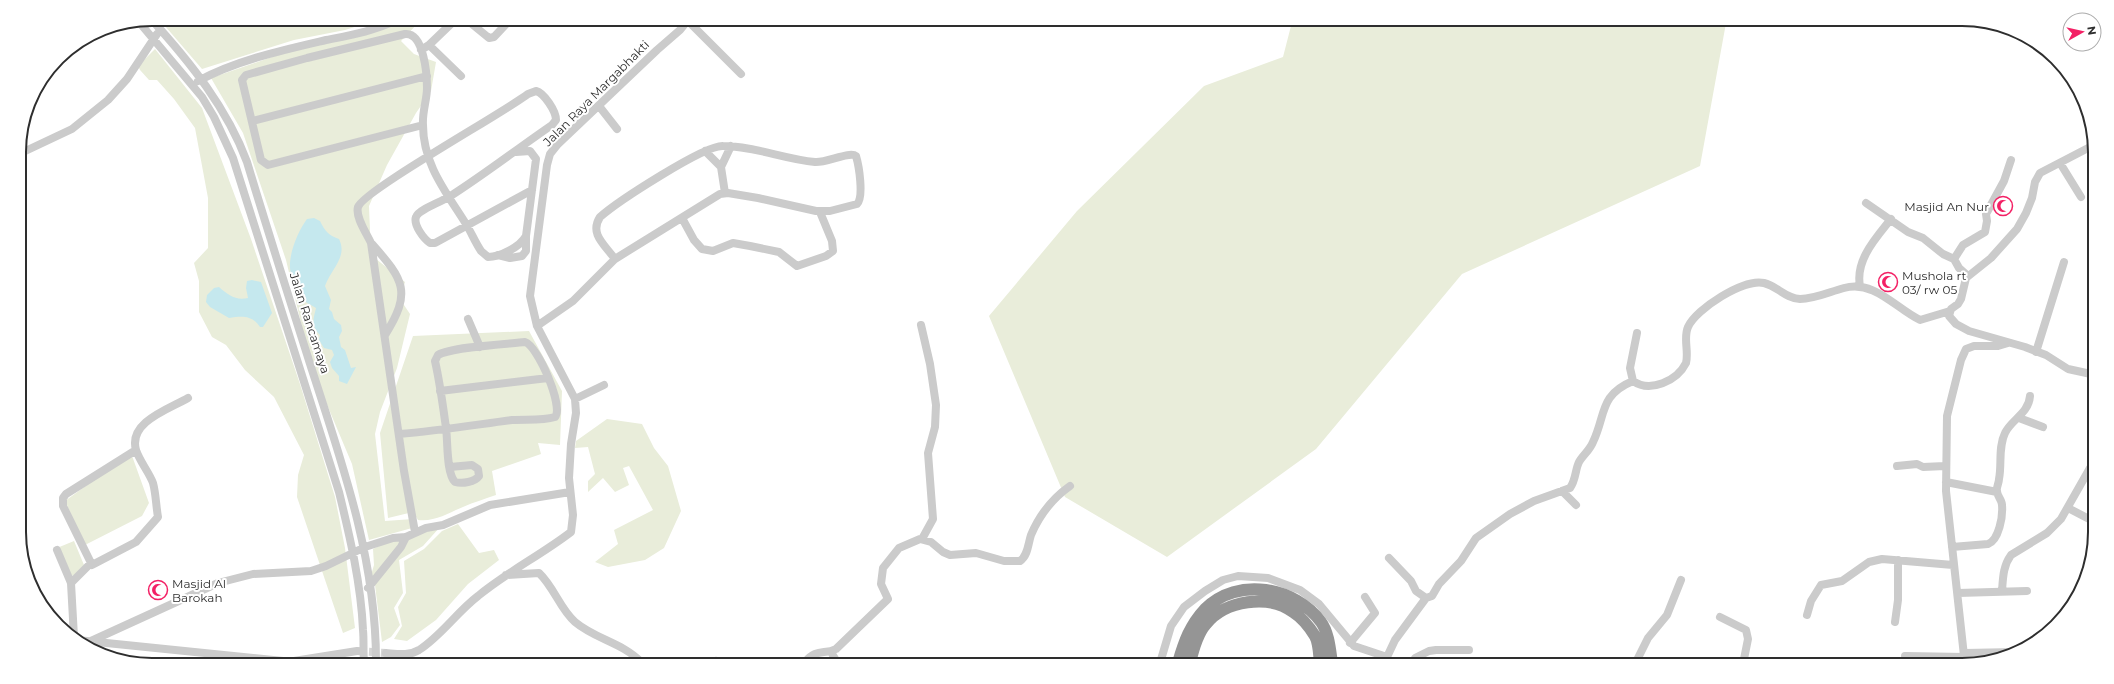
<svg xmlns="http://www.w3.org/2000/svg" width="2114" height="684" viewBox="0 0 2114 684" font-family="Montserrat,sans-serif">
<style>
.green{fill:#e9edda}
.water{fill:#c5e8ee}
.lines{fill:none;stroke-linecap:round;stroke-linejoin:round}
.minor-tunnel{stroke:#d5d5d5;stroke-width:8;stroke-dasharray:8 4;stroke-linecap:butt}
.minor{stroke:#cbcbcb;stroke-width:8}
.highway{stroke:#959595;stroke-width:12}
.labels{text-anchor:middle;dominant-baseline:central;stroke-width:4;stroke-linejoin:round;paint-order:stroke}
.street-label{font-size:12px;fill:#2e2e2e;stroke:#fff}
.poi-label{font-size:12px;fill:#2e2e2e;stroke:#fff;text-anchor:start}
.rim{fill:none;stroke:#2e2e2e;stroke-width:2}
</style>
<rect width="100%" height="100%" fill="#fff"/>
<path class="green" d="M159,19L377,20L345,30L294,40L202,69Z
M398,20H421L401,41L414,54L436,62L431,91L416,113L387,165L369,206L371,255L405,282L400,299L410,314L397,368L380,412L375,434L385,521L413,519L412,528L369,540L352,464L312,369L286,260L243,133L211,78L292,50Z
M1292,22L1726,23L1700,166L1462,274L1316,449L1167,557L1065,497L989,316L1077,211L1204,86L1283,57Z
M155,49L202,108L251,239L300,384L335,497L345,548L355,628L343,633L297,497L298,475L304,455L274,397L245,370L226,345L212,337L199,312V281L194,263L208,248V198L195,128L174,99L157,80H149L140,70L138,66Z
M529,331L562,391L560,445L538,443L541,454L492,471L496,495C485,499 474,502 463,507C448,513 435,522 418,520L413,512L388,518L380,433L413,336Z
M607,419L642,424L654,448L668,466L681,511L664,548L645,560L608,567L595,562L618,544L614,530L653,510L629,466L623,468L629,485L615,492L603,478L588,492V481L595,474L588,447L575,448L576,441Z
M131,453L149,503L142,516L85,545L65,501Z
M458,524L479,553L494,550L499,560L468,584L436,620L407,641L394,639L402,626L398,607L406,593L404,561L424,549L442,531Z
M440,527L423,546L399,560L403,593L394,608L400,625L391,637L382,642L375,585L371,575L374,565L373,549L383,544Z
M74,541L84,565L76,574L68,578L57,548Z"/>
<path class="water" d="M314,218L320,221C325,231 328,235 339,239C348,257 331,269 325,286L331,300L329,309L332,312L334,319L341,325L342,331L339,337L341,347L345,350L351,368L356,367L347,384L339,381V376L332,368L330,362L334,355L332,350L324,348L319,340L320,335C311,326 313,320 316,308L299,298C296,289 291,278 290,268C289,253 298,231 307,219Z
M252,280L261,282L272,313L263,327H260C252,315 242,316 229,318L210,307L206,302L207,295L214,288L219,287C228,295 236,301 248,298L246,288L247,281Z"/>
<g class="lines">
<path class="minor-tunnel" d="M357,651L386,653"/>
<path class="minor" d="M151,19C190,62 227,108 247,162C268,232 290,301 312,370C343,465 376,560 376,661
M467,20L489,38L494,37L510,20
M688,21L741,74
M139,22L202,97L214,117L233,158L339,492C350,537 361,584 363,630C364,641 363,651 364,661
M429,45L461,76
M421,50L429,45L455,20
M198,81C237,60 283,50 326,40C351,35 374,31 397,20
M599,106L617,129
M253,121L427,76
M423,125L268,165L261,160L242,80L246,75L307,58L405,34C424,32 427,75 427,88C427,100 422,112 423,125C423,164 446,192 466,224C471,232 475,242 481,251L488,257C500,257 520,247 526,236L536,159L530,151L516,152
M705,151L721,167L725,193
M19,154L72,129L108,100L127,79L157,34
M2060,163L2081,197
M721,167L731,146
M1866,203L1908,232L1923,238L1943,254L1954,259
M682,218L694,240L702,249L713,251L733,243L750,246L779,252L797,266L826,256L833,251L832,241L820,212
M372,244C404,280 412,292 385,335
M498,255L510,258L522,256L526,251V236
M1968,276L1959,268L1954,259L1963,245L1985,232L1987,221L1986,214L2004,181L2011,160
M1860,286C1855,260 1876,238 1891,219
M468,319L480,347
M921,325L930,364L936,405L935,427L928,453L933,519L922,539
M537,326L573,301L615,259L720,194L728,193L758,198L816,211H830L857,204C864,197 859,166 856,156C850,151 826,163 815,162C784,159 754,146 723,146C704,145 617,202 600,217C589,234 605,245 615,259
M2036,352L2064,262
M2091,374L2068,369L2046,355L2025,347L1969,331L1956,324L1949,316L1951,309L1958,304L1961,299L1966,278L1991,258L2017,229L2026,213L2032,198L2035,182L2040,173L2092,146
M1633,381L1630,368L1637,333
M440,391L548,378
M575,399L604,385
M2019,418L2043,427
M399,434C437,431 474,425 512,420C526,419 542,421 555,417C564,407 538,346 525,342C507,344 451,347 438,355L435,361C440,383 443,406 446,428C448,441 446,473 455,482C462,484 475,482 479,476L478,469L472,465L450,467
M136,450L66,494L63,498V506L92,565L136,542L158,517C156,506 156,494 153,483C149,472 140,462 136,450C128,422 169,409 188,398
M1897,466L1917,464L1923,467L1945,466
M1946,482L1997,492
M1562,491L1576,505
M2068,508L2091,520
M415,532L404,471L371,243C367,234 355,217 358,207C363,191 503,113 528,94L536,91C544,93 556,111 556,120L552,125C517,149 485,174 449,197C442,201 418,210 416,217C413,225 424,239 430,243H435L532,190
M1952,547L1988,544C1999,540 2003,516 2002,505C2002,500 1997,496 1997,491C1996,488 1999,483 1999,479C2002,465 1998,447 2005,433C2011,420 2029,413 2030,396
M57,550L71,583L74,637
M1389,558L1411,581L1416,591L1426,598
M506,575L539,573C554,587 560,609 575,622C595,639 623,643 641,662
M71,583L91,563
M368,588L401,547L406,537
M2002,591C2003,578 2003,566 2011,555L2047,533L2061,519L2090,468
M1958,593L2027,591
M1807,615L1811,601L1821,585L1842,581L1869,562L1882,559L1953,565
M1720,617L1746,630L1748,639L1743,664
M1895,622L1898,600V560
M77,640L283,661
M91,641L218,583L253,574L311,571L326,566L365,547L393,538L406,537L426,528L443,525L490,505L570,492
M1350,643L1375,613L1365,597
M831,652L837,662
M386,653C398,654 409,656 419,650C441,636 457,612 478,596C507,572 541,555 571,532L573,515L569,478L571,444L576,413L575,399L537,326L530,296L547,165L550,154L558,144L657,50L680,30L688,20
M1965,653L2015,652
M1905,656L1965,657
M294,661L357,651
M715,662L716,661
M805,662C817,648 824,655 836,649L888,599L881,584L883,568L899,548L920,539L931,542L943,552L950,555L976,553L1004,561H1020C1028,556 1028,544 1031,535C1039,516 1053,498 1070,486
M1160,663L1171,626L1184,607L1205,591L1223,580L1238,576L1268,578L1300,590L1319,604L1354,646L1387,657
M1390,663L1387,657L1395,640L1426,598L1432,596L1439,584L1461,561L1476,538L1510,514L1534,501L1570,488C1576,480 1575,470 1579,462C1583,455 1590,450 1593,442C1606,415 1599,395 1633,381C1650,393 1677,381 1686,363C1689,351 1683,338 1688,327C1696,309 1744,278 1764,283C1777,286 1785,298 1800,299C1815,299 1829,292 1844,288C1875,280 1895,308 1920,320L1950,311
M1415,663V658L1429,651L1436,650H1469
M1635,664L1648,638L1667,615L1681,580
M1965,665L1946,491L1947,416L1961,360L1966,349L1974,346H1998L2008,343"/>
<path class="highway" d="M1178,663C1184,642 1190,625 1205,609C1238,576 1295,587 1321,622C1329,633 1330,650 1332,663
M1190,663C1193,650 1197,634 1206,624C1225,600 1269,594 1293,612C1301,617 1310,628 1315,636C1319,643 1319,655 1320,663"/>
</g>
<defs>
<symbol id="mosque-ring" viewBox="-11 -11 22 22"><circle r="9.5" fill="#fff" stroke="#f32165" stroke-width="1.5"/><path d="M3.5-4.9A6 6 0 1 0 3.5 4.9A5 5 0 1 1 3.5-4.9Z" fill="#f32165"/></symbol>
</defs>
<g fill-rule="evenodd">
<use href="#mosque-ring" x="1992" y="195" width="22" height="22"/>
<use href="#mosque-ring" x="1877" y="271" width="22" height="22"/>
<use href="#mosque-ring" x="147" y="579" width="22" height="22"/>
</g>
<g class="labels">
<g class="street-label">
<text transform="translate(596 93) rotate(-45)">Jalan Raya Margabhakti</text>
<text transform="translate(310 323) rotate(72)">Jalan Rancamaya</text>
</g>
<g class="poi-label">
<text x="1989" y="206" text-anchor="end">Masjid An Nur</text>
<text x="1902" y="275">Mushola rt<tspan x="1902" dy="14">03/ rw 05</tspan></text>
<text x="172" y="583">Masjid Al<tspan x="172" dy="14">Barokah</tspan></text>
</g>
</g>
<path d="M0 0H2114V684H0ZM152 26H1962A126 126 0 0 1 2088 152V532A126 126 0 0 1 1962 658H152A126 126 0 0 1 26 532V152A126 126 0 0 1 152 26Z" fill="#fff" fill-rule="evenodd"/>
<path class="rim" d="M152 26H1962A126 126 0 0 1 2088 152V532A126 126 0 0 1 1962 658H152A126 126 0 0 1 26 532V152A126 126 0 0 1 152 26Z"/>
<g transform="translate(2082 32) rotate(82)"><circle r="19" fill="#ffffff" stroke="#ababab"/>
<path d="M0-3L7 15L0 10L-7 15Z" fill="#f32165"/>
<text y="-6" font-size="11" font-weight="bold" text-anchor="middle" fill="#2e2e2e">N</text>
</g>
</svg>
